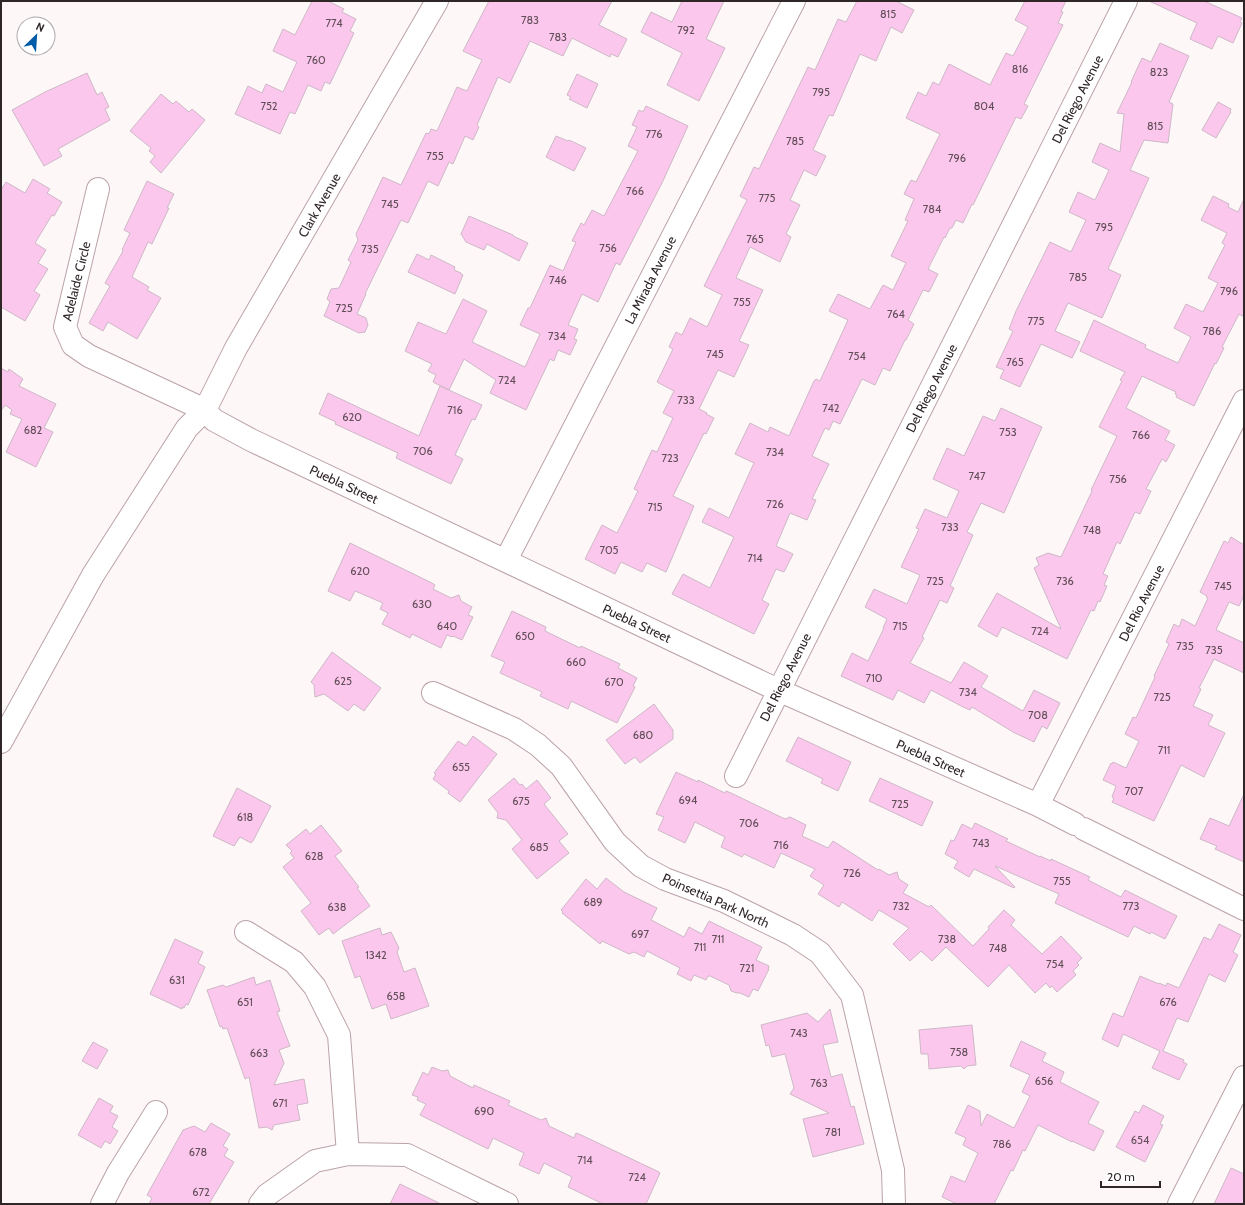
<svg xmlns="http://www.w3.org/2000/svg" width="1245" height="1205" viewBox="0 0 1245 1205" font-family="Cabin,sans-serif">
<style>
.building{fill:#fcc7ec;stroke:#ceb8c7}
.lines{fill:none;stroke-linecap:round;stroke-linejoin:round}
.minor-casing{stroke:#bba2a9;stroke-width:24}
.minor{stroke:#fff;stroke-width:22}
.labels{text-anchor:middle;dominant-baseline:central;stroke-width:4;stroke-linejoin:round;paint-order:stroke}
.number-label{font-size:11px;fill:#624e59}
.street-label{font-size:13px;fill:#2f2628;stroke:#fff}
</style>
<rect width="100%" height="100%" fill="#fdf7f8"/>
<path class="building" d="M312,1H328L344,9L342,12L356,19L350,31L354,33L330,84L325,82L321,91L308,85L295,114L290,112L280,134L235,114L248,86L262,93L266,84L283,92L297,62L273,51L283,29L295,35Z
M489,1H612L599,25L627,39L618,57L611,54L610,57L572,38L563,56L530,41L510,83L498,77L477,125L479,127L473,140L465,136L453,164L449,162L438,186L428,181L408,223L401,220L365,294H366L357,314L366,318L368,325L365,332L359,333L324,316L330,302L327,299L331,289L339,288L351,262L348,260L358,240L356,234L383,177L401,185L426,133L429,134L431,129L437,131L457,87L467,91L482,60L463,51Z
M682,1H724L706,39L725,48L699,101L667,85L682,53L641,32L651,12L672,22Z
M857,1H896L914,10L902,33L891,27L876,61L860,54L833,116L829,115L813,150L826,156L816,176L804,170L790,200L800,205L786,234L791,237L780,262L750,247L736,278L763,290L739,341L749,345L734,377L718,370L699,409L707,413L706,414L714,418L706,434L704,433L673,496L694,506L666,572L647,563L642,572L621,562L615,574L585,559L602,525L617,533L638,491L634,489L652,450L657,452L673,418L663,413L674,391L657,382L673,349L669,347L676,332L682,335L690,318L707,327L709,323L722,295L704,286L747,200L740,196L754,167L759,169L808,67L815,70L838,19L846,22Z
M1025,1H1066L1061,11L1063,12L1058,23L1063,25L1024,104L1028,106L1021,119L1016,117L973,205L972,204L963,223L956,220L952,228H950L945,238L944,237L928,269L938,274L929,292L923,290L908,320L914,324L906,340H905L890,371L883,368L875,385L862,379L840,424L833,421L829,430L825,428L812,456L829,464L812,499L816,500L807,520L790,513L776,546L793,554L784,572L776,569L762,600L769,604L754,634L672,594L683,574L710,588L734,537L702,522L709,508L729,518L754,463L735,454L750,423L768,432L770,427L789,436L814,381L816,379L820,381L848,320L829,311L838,294L870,309L883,285L893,290L906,263L891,256L908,221L905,220L914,199L904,194L911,180L916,182L940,134L906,118L918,92L926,96L933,82L939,85L949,64L990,85L1006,53L1013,56L1028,27L1015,20Z
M1149,1H1204L1242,18L1240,22L1242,23L1233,43L1218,36L1212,49L1190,39L1197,23Z
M1160,43L1189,56L1169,102L1173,104L1168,143L1144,140L1130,170L1149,178L1108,269L1121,275L1102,318L1068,303L1055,331L1080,342L1072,358L1041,344L1020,387L1000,378L1004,370L996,367L1013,331L1009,329L1016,311L1050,242L1071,252L1086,220L1069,212L1078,192L1095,200L1109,170L1092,162L1100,143L1120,152L1124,114L1117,113L1132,82H1131L1142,58L1151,62Z
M87,73L97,95L102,92L109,107L105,109L110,120L58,149L62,156L44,166L12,110L45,92Z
M577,74L598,84L587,108L569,99L571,97L567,95Z
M161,94L173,104L176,101L189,112L192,109L205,120L161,173L150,162L155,156L149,151L151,148L130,131Z
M1218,102L1231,109L1230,112H1231L1216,138L1202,130Z
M646,106L688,126L662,183L620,265L616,263L598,302L582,294L568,325L578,329L574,339L577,340L570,355L558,350L554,361L550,359L526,410L490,393L496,380L464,359L449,390L433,382L436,375L428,371L432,364L405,351L418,322L446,334L463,299L487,311L472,342L525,367L540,334L520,325L528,308H530L550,265L563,271L576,242L572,241L581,223L584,225L592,210L604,216L638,151L628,146L637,127L632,125L639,110L643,112Z
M556,136L568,141L569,140L586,148L574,171L546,157Z
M33,179L50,189L47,193L62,202L54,216L52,215L35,243L46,250L38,263L48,269L34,291L40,295L25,321L1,307V190L6,182L25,193Z
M147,181L174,194L167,208H169L152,244L148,242L132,277L149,287L147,290L161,298L137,339L108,322L103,331L89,323L110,286L105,283L123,251L122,250L130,233L124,230Z
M1213,196L1229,204L1228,207L1238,212L1244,199V317L1239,314L1222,347L1224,348L1216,364L1215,363L1194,406L1176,397L1177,395L1175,394L1176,392L1142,376L1126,408L1170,431L1165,440L1175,445L1166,462L1162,459L1146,489L1151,491L1140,514L1135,512L1120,544L1117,542L1103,574L1108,576L1104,585L1107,586L1100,602L1098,601L1094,611L1091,610L1067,659L1002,627L997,637L978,626L997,593L1061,629L1034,568L1039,565L1036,558L1048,553L1061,557L1092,491L1091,490L1117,436L1099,427L1122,381L1120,380L1125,372L1080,351L1094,320L1146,345L1145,348L1178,363L1191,337L1174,328L1186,304L1203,312L1218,283L1208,278L1225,245L1222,243L1227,233L1201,220Z
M469,216L513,235V236L528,243L519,261L487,244L484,250L466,242L461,234Z
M417,254L429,260L431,255L455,267L454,270L461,273V274L463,275L455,294L408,272Z
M1,368L8,372L9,369L23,379L19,386L56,404L44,428L53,432L36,467L6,452L22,419L10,414L12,410L5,405L1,411Z
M440,386L482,405L475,420L472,419L455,455L463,459L451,484L396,458L398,453L335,424L336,422L319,414L328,393L419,436Z
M1001,408L1042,427L1004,513L981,503L967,532L973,535L950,586L954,588L947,603L940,600L922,637L924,638L910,663L951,683L964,662L988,676L981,687L1023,711L1034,690L1060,703L1047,729L1042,726L1034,742L1013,732L972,707L970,710L963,707L931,690L924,703L898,690L893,700L841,676L852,653L868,661L884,628H883L887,619L865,607L874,589L907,604L920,575L901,567L919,529L916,528L925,509L947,518L959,491L933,479L947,448L964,456L983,416L995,421Z
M1231,537L1244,545V595L1239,606L1229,602L1216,630L1244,643V673L1214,659L1199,688L1201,689L1193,706L1213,715L1208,725L1225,733L1204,777L1181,765L1154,821L1112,802L1114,798L1112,797L1116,786L1103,780L1111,763L1112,764L1113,762L1126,768L1139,741L1125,734L1133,717L1136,718L1155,677L1154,676L1169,644L1166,642L1174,624L1179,627L1182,619L1195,626L1208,598L1206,597L1207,596L1200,592L1224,541L1228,543Z
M350,543L432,583L435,585L433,589L451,598L459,595L461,601L472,607L468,615L473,617L462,640L453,636L452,637L447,635L441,648L412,634L410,638L382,624L388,613L380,609L383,603L355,591L350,601L328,591Z
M512,611L546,627L545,631L580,648L581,646L620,664L618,668L637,678L633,686L635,687L617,723L571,701L568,709L540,696L542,692L500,673L505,662L491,656Z
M332,652L381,688L364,711L354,704L348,711L324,694L315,697L314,685L311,682Z
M654,704L673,730V739L640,763L635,757L625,764L606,740Z
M473,736L497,754L460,802L448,793L449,791L433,779L436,774L434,773L458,741L466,746Z
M798,737L851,762L838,791L821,783L823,779L786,761Z
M676,772L698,782V780L725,793L726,791L731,793L785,819L790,817L806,825L802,836L828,848L833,841L878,870L879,869L889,875L897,872L899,879L908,885L903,893L929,907L931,905L973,946L989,929L988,927L1004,910L1015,920L1011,925L1042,954L1061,936L1082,958L1077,963L1079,965L1073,971L1076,975L1057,992L1052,986L1050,988L1046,983L1035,993L1009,965L988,987L946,947L932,961L921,951L910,961L893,944L909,928L879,910L872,921L842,902L839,907L818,894L824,885L810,876L815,869L781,853L774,868L744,854L742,857L721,847L725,837L695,822L685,843L658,830L664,817L656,814Z
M514,778L520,785L522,784L526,789L537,780L551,798L544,804L568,834L559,841L569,853L537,879L512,849L522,840L506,820L497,818L498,813L488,800Z
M880,778L933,802L922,826L869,801Z
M237,788L271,806L253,841L251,843L240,837L234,846L213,836Z
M1244,794V862L1215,849L1217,846L1200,839L1210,818L1229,826Z
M975,823L1008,839L1006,841L1040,857V856L1051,861V859L1090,877L1088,880L1121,897L1125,890L1177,916L1165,939L1151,932L1150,934L1134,926L1128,937L1055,903L1059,894L995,866L1015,887L1014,888L974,869L969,877L954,868L958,861L945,854L951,840L954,841L962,824L972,829Z
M321,825L342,851L335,856L359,887L357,888L370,906L333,934L329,928L319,935L301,911L311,903L283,867L294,858L290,853L292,851L286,845L306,829L310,834Z
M606,878L624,892L657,908L651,920L684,937L689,927L702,934L709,921L762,947L756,960L769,966L768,969H769L758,991L753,989L749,997L740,993H737L731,991L729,985L710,976H708L706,980L694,975L691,981L677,974L680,968L647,951L644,957L634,952L629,954L602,941L600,944L562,913L563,912L561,910L586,879L597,889Z
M1219,924L1241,935L1233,952L1238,955L1225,982L1209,974L1188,1022L1177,1018L1163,1051L1184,1060L1183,1062L1187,1064L1179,1080L1152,1068L1160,1051L1123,1034L1118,1047L1102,1039L1113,1013L1123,1017L1140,976L1159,984V983L1166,986L1167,983L1179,988L1204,937L1211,940Z
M380,928L382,935L391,932L399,948L397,952L404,972L415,968L429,1006L391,1019L386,1004L372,1009L360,976L355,978L342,941Z
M175,939L203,952L198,963L205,967L188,1005L186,1004L184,1008L182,1007V1009L150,994Z
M254,977L256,985L270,980L280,1011L277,1012L290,1046L279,1050L284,1063L274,1085L304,1079L308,1103L297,1105L300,1120L274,1125L272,1130L267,1127L259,1128L249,1077L245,1079L227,1028L223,1029L222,1026L220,1027L207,990L223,985L226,987Z
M830,1009L838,1042L823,1045L831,1077L842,1074L851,1107L854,1106L864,1144L813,1157L803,1119L829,1113L790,1094L794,1088L785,1054L772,1057L769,1045L766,1046L761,1025L807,1013L818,1022Z
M972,1025L976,1065L967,1066L964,1069L961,1066L929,1069L928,1054H921L919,1030Z
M1021,1041L1046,1053L1042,1061L1064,1072L1060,1082L1099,1102L1088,1123L1104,1131L1094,1151L1072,1141V1142L1038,1125L1025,1151L1023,1150L1013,1171L1011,1170L994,1204H957L942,1197L951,1176L965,1182L978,1153L963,1145L966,1138L955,1133L968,1105L980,1111L981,1126L987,1114L1014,1128L1030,1096L1022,1092L1030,1075L1010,1066Z
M93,1042L108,1050L97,1069L82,1061Z
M432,1067L442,1071L448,1070L450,1076L473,1088L474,1085L510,1101L508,1105L541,1120L546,1118L549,1126L574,1138L576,1133L579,1134L659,1172L660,1173L646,1204H603L568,1187L572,1177L544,1163L539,1174L519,1165L524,1153L493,1138L488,1149L420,1115L426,1104L417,1100L418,1097L412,1095L423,1072L428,1075Z
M99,1098L113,1106L110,1112L118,1116L112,1127L118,1131L110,1144L105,1141L101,1148L78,1135Z
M1143,1105L1164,1116L1160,1124L1163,1125L1145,1162L1116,1147L1135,1111L1139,1113Z
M211,1123L230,1134L223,1146L228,1149L224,1156L234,1162L209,1204H149L152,1198L147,1195L183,1130L194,1126L205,1132Z
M1231,1168L1244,1174V1204H1214Z
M400,1184L441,1204H390Z"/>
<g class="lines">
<defs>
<path id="minor" d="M98,189L65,327L73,345L89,356L205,410L214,420L251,440L778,690L1038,805L1075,824
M506,560L794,1
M433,693L514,729L538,745L561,766L615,842L641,866L665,879L724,901L793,935L820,953L852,995L893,1170L894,1204
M1,742L93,575L187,428L205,410L236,348L437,1
M736,776L1126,1
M1038,805L1244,401
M1084,829L1244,909
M246,932L294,962L315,987L339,1035L348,1154
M102,1204L118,1173L156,1112
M260,1204L267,1195L315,1161L348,1154L407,1155L507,1204
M1179,1204L1244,1077"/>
</defs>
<use href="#minor" class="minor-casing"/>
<use href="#minor" class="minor"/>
</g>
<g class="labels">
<g class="number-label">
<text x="888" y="14">815</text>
<text x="530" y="20">783</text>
<text x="334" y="23">774</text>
<text x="686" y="30">792</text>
<text x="558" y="37">783</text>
<text x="316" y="60">760</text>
<text x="1020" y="69">816</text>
<text x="1159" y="72">823</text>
<text x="821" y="92">795</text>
<text x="269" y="106">752</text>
<text x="984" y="106">804</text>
<text x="1155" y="126">815</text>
<text x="654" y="134">776</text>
<text x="795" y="141">785</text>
<text x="435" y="156">755</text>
<text x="957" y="158">796</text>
<text x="635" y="191">766</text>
<text x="767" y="198">775</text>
<text x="390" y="204">745</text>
<text x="932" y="209">784</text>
<text x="1104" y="227">795</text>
<text x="755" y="239">765</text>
<text x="608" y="248">756</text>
<text x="370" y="249">735</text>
<text x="1078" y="277">785</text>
<text x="558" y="280">746</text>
<text x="1229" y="291">796</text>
<text x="742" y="302">755</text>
<text x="344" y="308">725</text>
<text x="896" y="314">764</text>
<text x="1036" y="321">775</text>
<text x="1212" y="331">786</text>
<text x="557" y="336">734</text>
<text x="715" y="354">745</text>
<text x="857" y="356">754</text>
<text x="1015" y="362">765</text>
<text x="507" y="380">724</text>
<text x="686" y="400">733</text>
<text x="831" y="408">742</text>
<text x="455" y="410">716</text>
<text x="352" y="417">620</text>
<text x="33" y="430">682</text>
<text x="1008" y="432">753</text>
<text x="1141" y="435">766</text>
<text x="423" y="451">706</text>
<text x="775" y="452">734</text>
<text x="670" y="458">723</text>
<text x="977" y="476">747</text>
<text x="1118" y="479">756</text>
<text x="775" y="504">726</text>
<text x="655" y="507">715</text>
<text x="950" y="527">733</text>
<text x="1092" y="530">748</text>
<text x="609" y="550">705</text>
<text x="755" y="558">714</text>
<text x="360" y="571">620</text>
<text x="935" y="581">725</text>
<text x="1065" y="581">736</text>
<text x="1223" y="586">745</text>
<text x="422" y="604">630</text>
<text x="447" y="626">640</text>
<text x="900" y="626">715</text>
<text x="1040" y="631">724</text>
<text x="525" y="636">650</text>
<text x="1185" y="646">735</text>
<text x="1214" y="650">735</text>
<text x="576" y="662">660</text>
<text x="874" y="678">710</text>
<text x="343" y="681">625</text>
<text x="614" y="682">670</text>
<text x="968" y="692">734</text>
<text x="1162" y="697">725</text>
<text x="1038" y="715">708</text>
<text x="643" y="735">680</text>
<text x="1164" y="750">711</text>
<text x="461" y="767">655</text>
<text x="1134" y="791">707</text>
<text x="688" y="800">694</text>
<text x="521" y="801">675</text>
<text x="900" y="804">725</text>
<text x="245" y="817">618</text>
<text x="749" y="823">706</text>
<text x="981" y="843">743</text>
<text x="781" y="845">716</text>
<text x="539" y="847">685</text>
<text x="314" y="856">628</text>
<text x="852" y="873">726</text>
<text x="1062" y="881">755</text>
<text x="593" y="902">689</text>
<text x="901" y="906">732</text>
<text x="1131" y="906">773</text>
<text x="337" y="907">638</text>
<text x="640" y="934">697</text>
<text x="718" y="939">711</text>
<text x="947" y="939">738</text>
<text x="700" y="947">711</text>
<text x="998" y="948">748</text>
<text x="376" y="955">1342</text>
<text x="1055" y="964">754</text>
<text x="747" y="968">721</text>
<text x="177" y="980">631</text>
<text x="396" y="996">658</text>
<text x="245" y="1002">651</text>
<text x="1168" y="1002">676</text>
<text x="799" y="1033">743</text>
<text x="959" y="1052">758</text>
<text x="259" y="1053">663</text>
<text x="1044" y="1081">656</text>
<text x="819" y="1083">763</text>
<text x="280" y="1103">671</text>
<text x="484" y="1111">690</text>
<text x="833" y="1132">781</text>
<text x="1140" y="1140">654</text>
<text x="1002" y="1144">786</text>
<text x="198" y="1152">678</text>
<text x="585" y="1160">714</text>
<text x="637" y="1177">724</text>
<text x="201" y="1192">672</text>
</g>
<g class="street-label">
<text transform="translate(1077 99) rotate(-63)">Del Riego Avenue</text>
<text transform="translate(319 205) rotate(-60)">Clark Avenue</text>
<text transform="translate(650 280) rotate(-63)">La Mirada Avenue</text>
<text transform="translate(76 281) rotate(-76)">Adelaide Circle</text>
<text transform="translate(931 388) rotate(-63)">Del Riego Avenue</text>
<text transform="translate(344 484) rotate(25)">Puebla Street</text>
<text transform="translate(1141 603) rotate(-63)">Del Rio Avenue</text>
<text transform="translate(637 623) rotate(25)">Puebla Street</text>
<text transform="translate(785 677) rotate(-63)">Del Riego Avenue</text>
<text transform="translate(931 758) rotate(24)">Puebla Street</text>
<text transform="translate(716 900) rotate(24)">Poinsettia Park North</text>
</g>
</g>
<rect width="1245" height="1205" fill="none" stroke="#2f2628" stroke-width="4"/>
<g transform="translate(36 36) rotate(25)"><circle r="19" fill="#ffffff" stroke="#aca8a9"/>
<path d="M0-3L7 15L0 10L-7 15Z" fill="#005ba8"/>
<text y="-6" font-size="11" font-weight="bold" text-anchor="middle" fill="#2f2628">N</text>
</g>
<path d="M1101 1181v6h59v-6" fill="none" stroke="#2f2628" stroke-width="2"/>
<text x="1107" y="1181" font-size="12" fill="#2f2628" stroke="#ffffff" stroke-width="3" paint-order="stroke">20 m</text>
</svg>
